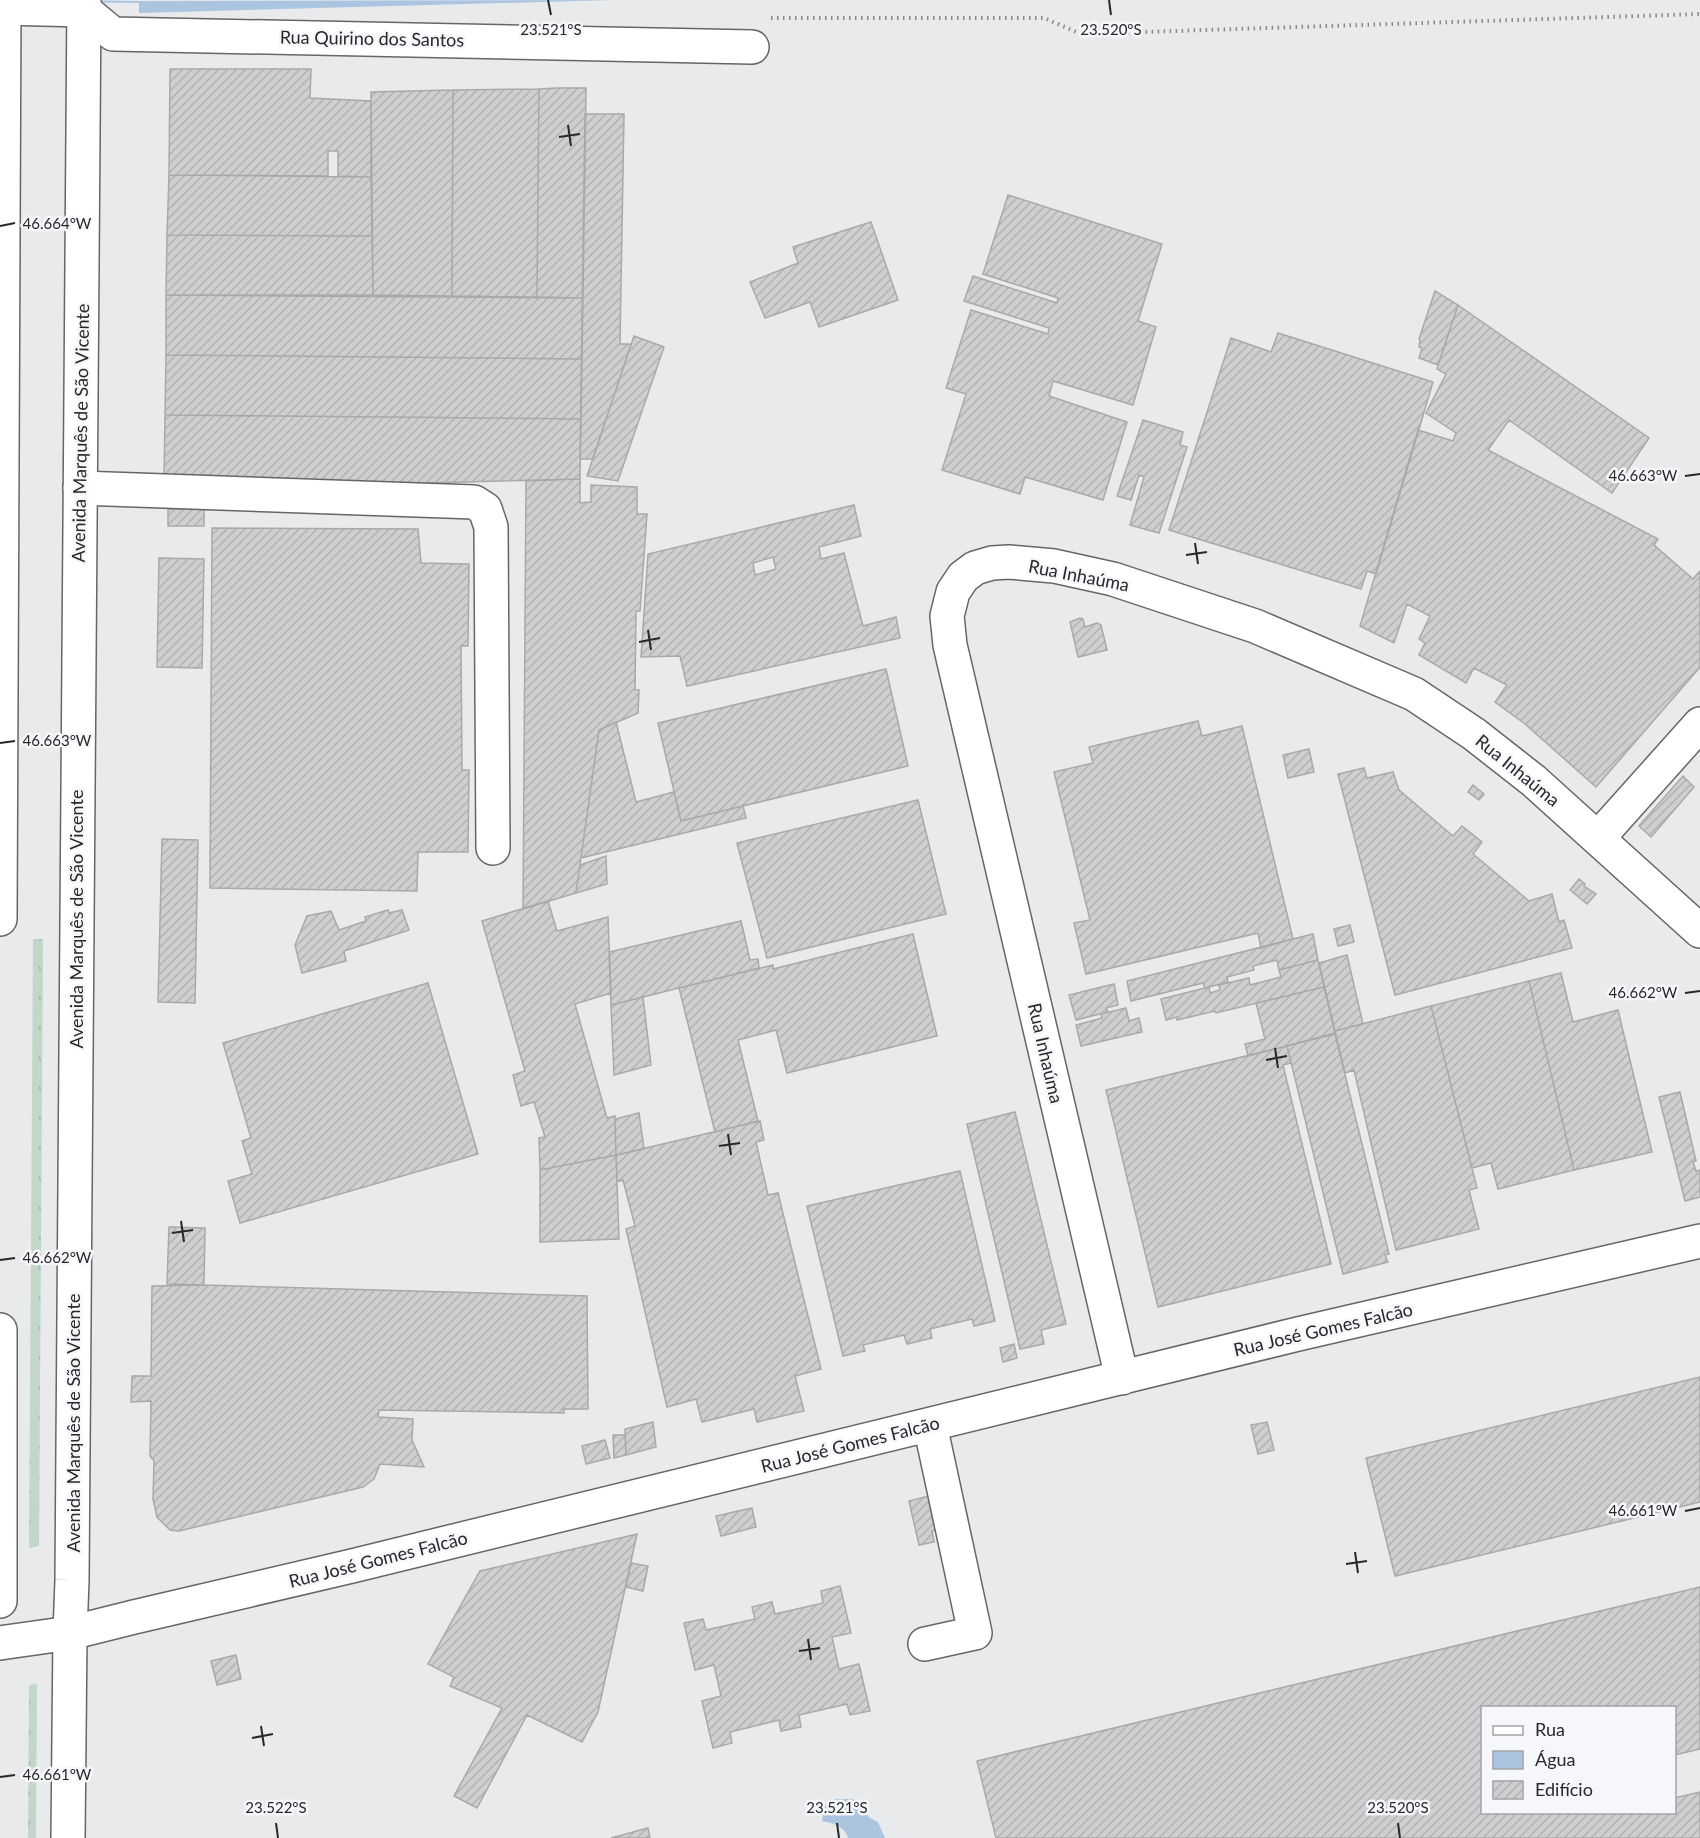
<svg xmlns="http://www.w3.org/2000/svg" width="1700" height="1838" viewBox="0 0 1700 1838" font-family="Lato,sans-serif">
<style>
.grass{fill:url(#grass-tufts)}
.water{fill:#abc5e0}
.building{fill:url(#building-hatch);stroke:#a9a8ab;stroke-width:1.5;fill-rule:evenodd}
.lines{fill:none;stroke-linecap:round;stroke-linejoin:round}
.minor-casing{stroke:#656668;stroke-width:36}
.major-casing{stroke:#656668;stroke-width:36}
.path{stroke:#878889;stroke-width:4;stroke-dasharray:1.5 4.5;stroke-linecap:butt}
.minor{stroke:#fff;stroke-width:33}
.major{stroke:#fff;stroke-width:33}
.ticks{fill:none;stroke:#272829;stroke-width:2}
.labels{text-anchor:middle;dominant-baseline:central;stroke-width:5;stroke-linejoin:round;paint-order:stroke}
.street-label{font-size:18px;fill:#272829;stroke:#f6f7fa}
.ticks-label{font-size:15px;text-anchor:middle;fill:#272829;stroke:#f6f7fa;stroke-width:5;stroke-linejoin:round;paint-order:stroke}
</style>
<defs>
<pattern id="grass-tufts" width="24" height="20" patternUnits="userSpaceOnUse" patternTransform="scale(1.5)"><rect width="24" height="20" fill="#c2d7ca"/><path d="M3 7l-1-3M5 7V3M7 7l1-3M15 17l-1-3M17 17v-4M19 17l1-3" fill="none" stroke="#a7b9ae"/></pattern>
<pattern id="building-hatch" width="6" height="6" patternUnits="userSpaceOnUse" patternTransform="scale(1.5)"><rect width="6" height="6" fill="#cfced1"/><path d="M-1 1l2-2M0 6l6-6M5 7l2-2" fill="none" stroke="#b2b1b3"/></pattern>
</defs>
<rect width="100%" height="100%" fill="#e9eaec"/>
<path class="grass" d="M33,939H43L39,1546L29,1548Z
M37,1684L36,1838H28L29,1685Z"/>
<path class="water" d="M73,0L139,1L614,0L139,13V3L0,1Z
M835,1799H853L870,1818L878,1822L885,1838H848C845,1826 832,1823 822,1821L824,1806Z"/>
<path class="building" d="M170,69H311L310,98L371,101V177L338,176V151H328V176L169,175Z
M557,88H586L583,298L537,297L539,89Z
M539,89L537,297L452,296L453,90Z
M453,90L452,296L373,295L371,92Z
M585,114H624L620,344H631L593,459H580Z
M169,175L371,177L372,236L167,235Z
M1008,195L1162,244L1138,321L1156,327L1133,405L1053,381L1049,396L1127,422L1103,500L1025,477L1020,494L942,470L966,394L946,388L971,310L1048,334L1049,328L964,301L973,276L1057,303L1058,298L983,274Z
M871,222L898,300L819,327L810,302L765,318L750,282L798,263L793,247Z
M167,235L372,236L373,295H166Z
M1435,291L1458,305L1438,365L1419,358L1422,348L1419,347L1420,340L1419,339Z
M166,295L580,298H583L582,359L166,355Z
M1458,305L1649,438L1612,493L1509,420L1488,450L1658,539L1654,545L1693,579L1700,571V667L1596,787L1525,724L1495,702L1507,685L1474,668L1466,683L1419,655L1425,643L1419,639L1430,616L1407,604L1394,643L1360,626L1418,430L1453,441L1456,433L1426,413L1446,374L1437,369Z
M1278,333L1433,382L1376,574L1367,571L1361,589L1169,530L1231,338L1271,352Z
M634,336L664,347L618,481L587,476Z
M166,355L582,359L581,419L165,415Z
M165,415L581,419L580,479L424,483L164,480Z
M1143,420L1183,432L1180,445L1187,447L1159,533L1130,525L1144,477L1139,475L1131,500L1117,496Z
M580,479V503L591,502V485L637,487V514H647L640,611H636L635,690H639L638,713L599,730L576,893L523,909L526,481Z
M854,505L861,536L819,547L821,559L844,553L863,626L896,617L900,638L687,686L680,656L641,657L648,554ZM773,557L776,569L755,575L753,563Z
M168,509H204V526H168Z
M212,528L418,529L421,563L469,564L468,646H461L462,770H469L468,852H418L417,891L210,888Z
M159,558L204,559L202,668L157,667Z
M1080,618L1083,619L1085,627L1097,623L1101,625L1107,650L1078,657L1070,622Z
M886,669L908,766L681,821L658,723Z
M1198,721L1202,736L1242,726L1293,939L1261,948L1258,933L1086,974L1074,923L1090,920L1054,772L1093,763L1089,747Z
M616,722L636,802L674,792L681,821L743,806L746,818L581,858L599,730Z
M1309,749L1314,772L1288,778L1283,755Z
M1364,768L1367,778L1393,772L1399,790L1453,836L1462,826L1482,842L1473,854L1529,901L1552,894L1559,922L1564,920L1572,948L1395,995L1338,774Z
M1683,776L1694,787L1651,837L1639,826Z
M1473,785L1484,794L1479,800L1468,792Z
M918,800L946,914L767,958L737,843Z
M162,839L198,840L195,1003L158,1002Z
M606,856L607,884L576,893L580,865Z
M1579,879L1585,884L1584,886L1596,894L1587,904L1570,890Z
M548,901L557,931L608,917L611,993L575,1004L607,1118L615,1116L616,1155L540,1170L539,1138L545,1137L534,1102L521,1106L513,1075L525,1071L482,921Z
M388,910L389,913L402,910L409,930L344,951L346,961L302,973L295,945L307,916L331,911L339,930L366,921L365,917Z
M741,921L750,960L758,959L759,968L611,1005L609,952Z
M1350,925L1354,942L1338,946L1334,929Z
M913,934L937,1036L787,1073L776,1030L738,1040L758,1121L715,1132L679,988L773,965V969Z
M1313,934L1318,960L1279,970L1277,960L1253,966L1254,970L1227,977L1228,982L1205,988L1203,983L1131,1001L1127,981Z
M1347,955L1363,1024L1335,1031L1319,963Z
M1318,960L1324,987L1216,1013L1215,1011L1177,1020V1017L1166,1020L1161,999L1209,987L1210,993L1220,990L1219,985L1249,978L1250,985L1281,977L1279,970Z
M1561,973L1573,1022L1618,1010L1652,1152L1574,1170L1529,981Z
M1529,981L1574,1170L1498,1189L1491,1163L1472,1168L1431,1006Z
M428,983L478,1154L240,1223L228,1181L252,1174L242,1141L251,1138L223,1043Z
M1114,984L1118,1005L1106,1008L1108,1012L1076,1020L1069,995Z
M1324,987L1335,1033L1248,1056L1245,1044L1265,1039L1256,1003Z
M643,997L651,1065L614,1075L611,1005Z
M1431,1006L1477,1188L1469,1190L1479,1229L1396,1250L1354,1070L1345,1073L1335,1031Z
M1126,1008L1129,1021L1139,1018L1142,1032L1081,1046L1076,1025L1102,1018L1101,1014Z
M1335,1034L1389,1254L1385,1255L1388,1262L1343,1274L1287,1046Z
M1287,1046L1291,1063L1283,1065L1331,1264L1158,1307L1106,1090Z
M1680,1092L1696,1161L1693,1162L1696,1171L1700,1170V1197L1685,1201L1659,1097Z
M1015,1112L1066,1324L1041,1330L1044,1344L1020,1349L967,1124Z
M639,1113L644,1149L616,1155L615,1119Z
M760,1121L764,1140L756,1142L768,1195L778,1193L821,1369L795,1376L804,1411L757,1422L754,1409L702,1422L696,1399L667,1407L626,1229L635,1226L623,1180L617,1182L616,1155Z
M616,1155L619,1239L540,1242V1170Z
M960,1171L995,1321L974,1326L972,1319L930,1329L932,1338L907,1344L904,1335L863,1345L865,1351L843,1356L807,1206Z
M169,1227L205,1228L204,1285L167,1284Z
M204,1285L587,1296L588,1409H564V1413L379,1410L378,1417L413,1419L412,1440L424,1467L380,1464L374,1479L363,1487L179,1531L170,1530L157,1517L153,1499L154,1461L150,1456L151,1401L131,1402L132,1376H151L152,1286Z
M1014,1344L1017,1358L1003,1362L1000,1348Z
M1700,1377V1502L1395,1576L1366,1458Z
M653,1422L656,1447L626,1455L625,1429Z
M1267,1422L1274,1450L1258,1454L1251,1425Z
M613,1435H625L626,1455L614,1458Z
M605,1440L610,1458L586,1464L582,1446Z
M933,1495L941,1529L932,1531L934,1542L919,1545L909,1501Z
M752,1508L756,1527L721,1536L716,1516Z
M637,1534L598,1712L582,1742L527,1715L477,1808L454,1796L502,1708L450,1686L454,1677L428,1664L480,1571Z
M631,1563L648,1566L643,1591L626,1587Z
M840,1586L851,1633L832,1637L839,1669L859,1664L870,1711L850,1715L847,1704L799,1715L801,1727L781,1731L779,1720L730,1732L732,1743L713,1748L702,1701L721,1696L714,1665L695,1670L684,1623L703,1619L706,1630L755,1619L752,1607L772,1602L775,1614L823,1603L821,1591Z
M1700,1587V1749L1674,1755V1708H1482V1812H1674V1798L1700,1792V1838H996L977,1761Z
M236,1655L241,1679L217,1685L211,1661Z
M648,1828L650,1838H611Z"/>
<g class="lines">
<defs>
<path id="minor" d="M0,8L84,10L113,34L752,47
M80,488L474,502L485,509L491,527L493,848
M1598,838L1700,724
M1122,1378L950,645L947,616L953,592L963,577L975,568L992,563L1009,562L1054,566L1113,579L1255,626L1414,694L1474,734L1534,781L1700,931
M0,1643L70,1633L134,1617L352,1566L1298,1334L1700,1241
M925,1644L975,1633L930,1425"/>
<path id="major" d="M0,919L4,0
M0,1330V1601
M68,1838L70,1633L72,1580L84,0"/>
</defs>
<use href="#minor" class="minor-casing"/>
<use href="#major" class="major-casing"/>
<path class="path" d="M771,18H1044L1081,34L1700,14"/>
<use href="#minor" class="minor"/>
<use href="#major" class="major"/>
</g>
<path class="ticks" d="M548,0L551,15M1109,0L1111,15M568,125L571,146M559,137L580,134M0,226L15,223M1685,476L1700,474M1195,543L1198,564M1186,555L1207,552M648,630L651,650M639,642L660,638M0,743L15,741M1685,993L1700,991M1275,1048L1278,1068M1266,1060L1287,1056M728,1134L731,1155M719,1146L740,1143M181,1221L184,1242M172,1233L193,1230M0,1260L15,1258M1685,1511L1700,1508M1355,1552L1358,1573M1346,1564L1367,1561M808,1639L811,1660M799,1651L820,1648M261,1726L264,1746M252,1738L273,1734M0,1777L15,1775M276,1823L278,1838M837,1823L839,1838M1398,1823L1400,1838"/>
<g class="labels">
<g class="street-label">
<text transform="translate(372 38) rotate(1)">Rua Quirino dos Santos</text>
<text transform="translate(80 433) rotate(-89)">Avenida Marquês de São Vicente</text>
<text transform="translate(1079 575) rotate(11)">Rua Inhaúma</text>
<text transform="translate(1518 770) rotate(39)">Rua Inhaúma</text>
<text transform="translate(76 919) rotate(-90)">Avenida Marquês de São Vicente</text>
<text transform="translate(1046 1053) rotate(77)">Rua Inhaúma</text>
<text transform="translate(1323 1329) rotate(-13)">Rua José Gomes Falcão</text>
<text transform="translate(73 1423) rotate(-90)">Avenida Marquês de São Vicente</text>
<text transform="translate(850 1444) rotate(-14)">Rua José Gomes Falcão</text>
<text transform="translate(378 1559) rotate(-14)">Rua José Gomes Falcão</text>
</g>
</g>
<g class="ticks-label">
<text x="551" y="35">23.521°S</text>
<text x="1111" y="35">23.520°S</text>
<text x="57" y="229">46.664°W</text>
<text x="1643" y="481">46.663°W</text>
<text x="57" y="746">46.663°W</text>
<text x="1643" y="998">46.662°W</text>
<text x="57" y="1263">46.662°W</text>
<text x="1643" y="1516">46.661°W</text>
<text x="57" y="1780">46.661°W</text>
<text x="276" y="1813">23.522°S</text>
<text x="837" y="1813">23.521°S</text>
<text x="1398" y="1813">23.520°S</text>
</g>
<rect x="1481" y="1706" width="195" height="108" fill="#f6f7fa" stroke="#a3a4a6" stroke-width="1.5"/>
<rect x="1493" y="1726" width="30" height="9" fill="#ffffff" stroke="#a3a4a6" stroke-width="1.5"/>
<text x="1535" y="1736" font-size="18" fill="#272829">Rua</text>
<rect x="1493" y="1751" width="30" height="18" fill="#abc5e0" stroke="#a3a4a6" stroke-width="1.5"/>
<text x="1535" y="1766" font-size="18" fill="#272829">Água</text>
<rect x="1493" y="1781" width="30" height="18" fill="url(#building-hatch)" stroke="#a3a4a6" stroke-width="1.5"/>
<text x="1535" y="1796" font-size="18" fill="#272829">Edifício</text>
</svg>
